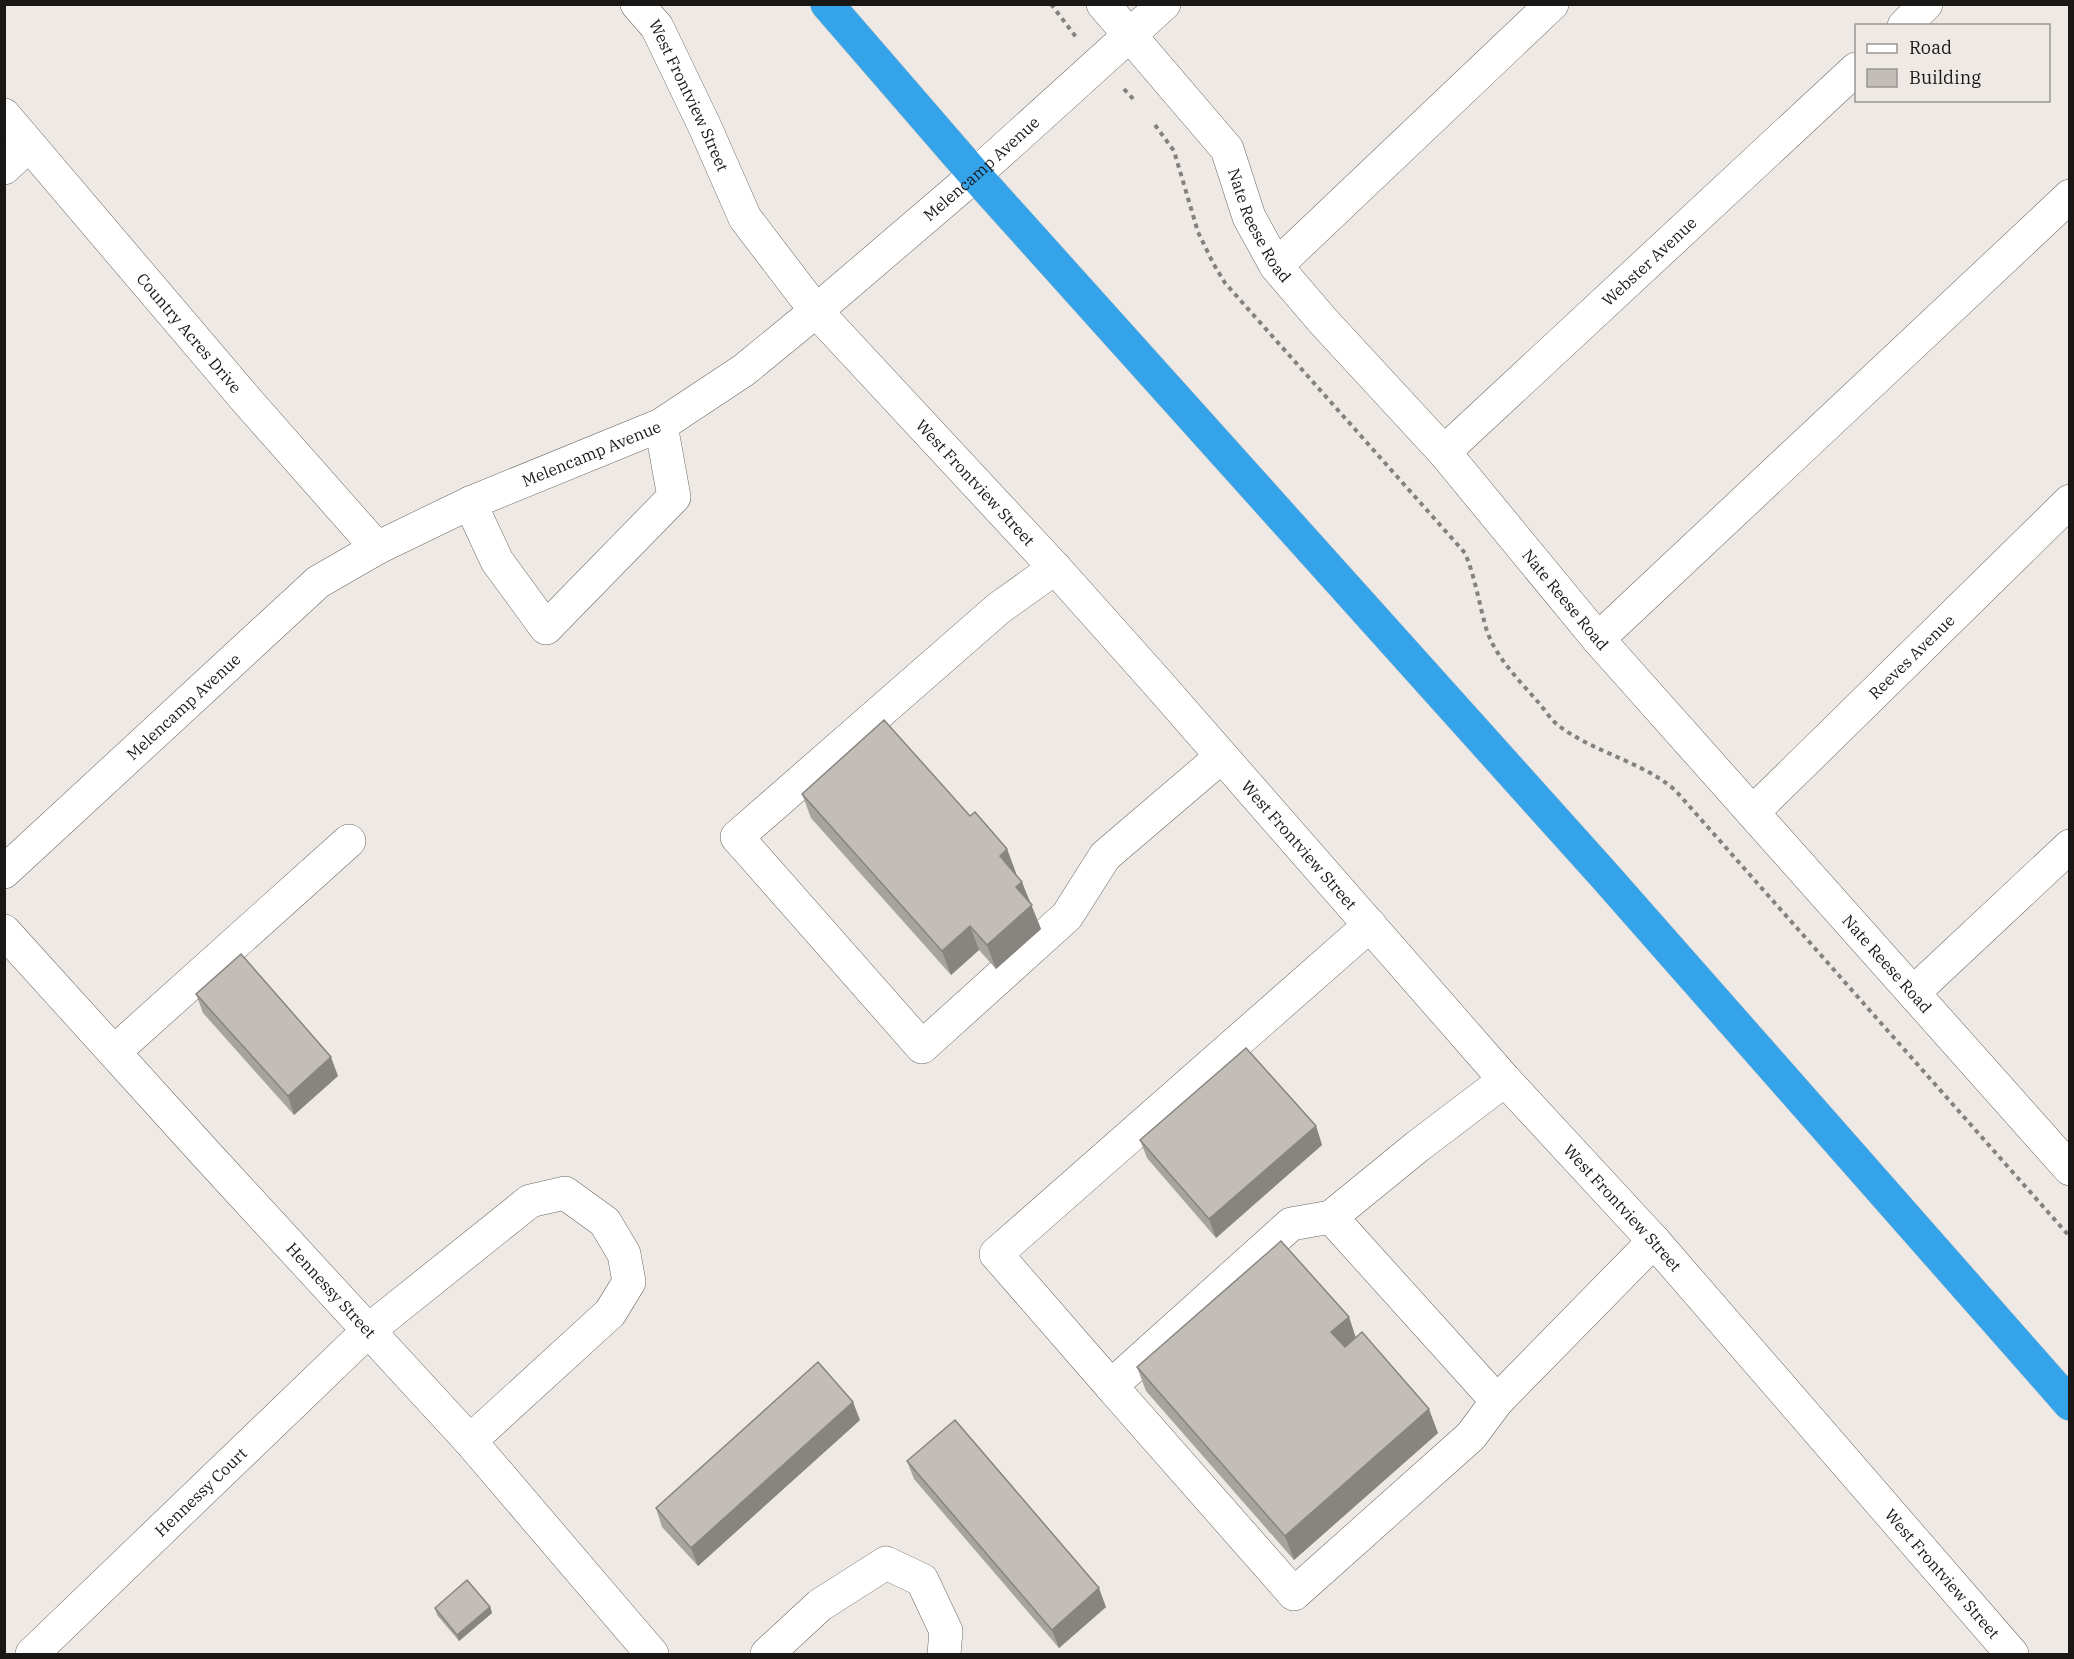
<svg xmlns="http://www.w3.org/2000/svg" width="2074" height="1659" viewBox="0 0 2074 1659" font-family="'IBM Plex Serif',serif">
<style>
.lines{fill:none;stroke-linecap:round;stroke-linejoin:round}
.minor-casing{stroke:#6c6863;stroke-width:34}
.highway-casing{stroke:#c8c8c7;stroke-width:34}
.path{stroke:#85817e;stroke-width:4;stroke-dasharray:4.5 4.5;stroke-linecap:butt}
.minor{stroke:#fff;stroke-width:33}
.highway{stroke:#34a3e9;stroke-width:33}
.wall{fill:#a7a39d}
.shaded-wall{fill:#888480}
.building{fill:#c2bdb7;stroke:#888480;stroke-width:1.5}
.labels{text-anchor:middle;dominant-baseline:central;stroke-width:4.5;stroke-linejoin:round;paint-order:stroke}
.street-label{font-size:16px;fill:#1a1817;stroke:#eee9e4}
</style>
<rect width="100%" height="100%" fill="#eee9e4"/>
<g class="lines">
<defs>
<g id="minor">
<path id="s1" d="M637,4L657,27L705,127L745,218L816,311L1055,568L1156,681L1505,1080L1654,1241L2012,1654"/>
<path id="s2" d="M1103,4L1227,149L1249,217L1276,266L1323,321L1444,452L1598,639L2070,1169"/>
<path d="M1904,26L1926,4"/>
<path id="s3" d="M4,115L249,403L377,548"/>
<path d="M4,168L29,145"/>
<path d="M1276,266L1552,4"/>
<path id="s4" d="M1444,452L1856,69"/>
<path d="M470,503L497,561L546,628L674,497L661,425"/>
<path d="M1055,568L999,608L737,837L922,1047L1067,916L1105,856L1221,757"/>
<path d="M1598,639L2070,196"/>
<path id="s5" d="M1753,812L2070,501"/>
<path id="s6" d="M4,872L318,582L377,548L470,503L661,425L744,370L816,311L975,175L1164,4"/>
<path id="s7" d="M4,931L206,1154L470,1441L652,1654"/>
<path d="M1913,993L2070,846"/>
<path d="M114,1052L349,841"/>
<path d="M1505,1080L1418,1146L1331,1217L1497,1401L1654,1241"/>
<path d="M1331,1217L1291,1224L1111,1386L1294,1594L1471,1436L1497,1401"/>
<path d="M1111,1386L996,1254L1370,925"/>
<path id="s8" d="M32,1654L369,1330L530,1201L565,1193L605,1222L624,1254L629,1282L610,1313L470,1441"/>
<path d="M767,1654L820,1605L886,1563L922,1580L946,1631L944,1654"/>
</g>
<path id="highway" d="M827,4L975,175L1604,875L2070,1404"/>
</defs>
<use href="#minor" class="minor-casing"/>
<use href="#highway" class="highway-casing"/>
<path class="path" d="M1051,4L1076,37
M1124,89L1135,101
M1155,125L1174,151L1198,232L1213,263L1225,283L1465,553C1475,577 1479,603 1486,628C1495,657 1519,680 1538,702C1545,710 1551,720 1559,726C1595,753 1641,761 1675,790L2070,1237"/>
<use href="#minor" class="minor"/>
<use href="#highway" class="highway"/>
</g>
<path class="wall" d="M802,794L970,816L1007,849L1016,874L1030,902L1041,929L996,969L979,950L951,975L811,818Z
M196,994L338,1076L294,1115L203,1013Z
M1316,1126L1322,1145L1216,1238L1147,1158L1140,1140Z
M1349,1317L1356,1338L1438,1433L1294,1560L1146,1391L1137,1367Z
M860,1420L698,1566L662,1527L656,1508Z
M907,1461L1106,1607L1059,1648L914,1479Z
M490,1607L492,1613L459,1641L437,1615L435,1608Z"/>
<path class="shaded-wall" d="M1007,849L1016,873L1009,880L1000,856Z
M1022,882L1041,929L996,969L987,945L1016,887Z
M970,926L979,950L951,975L942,951Z
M331,1057L338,1076L294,1115L288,1096Z
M1316,1126L1322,1145L1216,1238L1209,1219Z
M1349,1317L1357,1342L1340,1357L1331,1332Z
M853,1402L860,1420L698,1566L691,1548Z
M1429,1409L1438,1433L1294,1560L1285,1536Z
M1099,1588L1106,1607L1059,1648L1052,1630Z
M490,1607L492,1613L459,1641L457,1635Z"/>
<path class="building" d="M884,720L970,816L975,812L1007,849L1000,856L1022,882L1016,887L1032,905L987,945L970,926L942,951L802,794Z
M241,954L331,1057L288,1096L196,994Z
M1246,1048L1316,1126L1209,1219L1140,1140Z
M1281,1241L1349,1317L1331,1332L1345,1347L1362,1332L1429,1409L1285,1536L1137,1367Z
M818,1362L853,1402L691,1548L656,1508Z
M955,1420L1099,1588L1052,1630L907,1461Z
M467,1580L490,1607L457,1635L435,1608Z"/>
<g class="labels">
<g class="street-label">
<text stroke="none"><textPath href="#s1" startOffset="106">West Frontview Street</textPath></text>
<text stroke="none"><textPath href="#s6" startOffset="1216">Melencamp Avenue</textPath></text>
<text stroke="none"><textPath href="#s2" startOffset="274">Nate Reese Road</textPath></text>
<text stroke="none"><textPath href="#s4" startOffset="280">Webster Avenue</textPath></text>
<text stroke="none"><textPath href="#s3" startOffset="286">Country Acres Drive</textPath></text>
<text stroke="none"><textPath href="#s6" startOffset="730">Melencamp Avenue</textPath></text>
<text stroke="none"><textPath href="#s1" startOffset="592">West Frontview Street</textPath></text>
<text stroke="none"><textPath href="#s2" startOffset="760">Nate Reese Road</textPath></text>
<text stroke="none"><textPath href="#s5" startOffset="222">Reeves Avenue</textPath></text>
<text stroke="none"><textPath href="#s6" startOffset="244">Melencamp Avenue</textPath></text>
<text stroke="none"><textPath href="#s1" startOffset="1078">West Frontview Street</textPath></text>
<text stroke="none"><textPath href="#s2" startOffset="1246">Nate Reese Road</textPath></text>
<text stroke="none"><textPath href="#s1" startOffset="1564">West Frontview Street</textPath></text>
<text stroke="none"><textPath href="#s7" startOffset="486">Hennessy Street</textPath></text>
<text stroke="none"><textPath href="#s8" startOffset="234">Hennessy Court</textPath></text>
<text stroke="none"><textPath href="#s1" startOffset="2050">West Frontview Street</textPath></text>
</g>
</g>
<rect width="2074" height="1659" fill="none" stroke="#1a1817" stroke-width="12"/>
<rect x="1855" y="24" width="195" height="78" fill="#eee9e4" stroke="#999592" stroke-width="1.5"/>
<rect x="1867" y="44" width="30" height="9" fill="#ffffff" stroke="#999592" stroke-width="1.5"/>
<text x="1909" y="54" font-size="18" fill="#1a1817">Road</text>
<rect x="1867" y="69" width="30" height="18" fill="#c2bdb7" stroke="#999592" stroke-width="1.5"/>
<text x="1909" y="84" font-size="18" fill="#1a1817">Building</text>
</svg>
